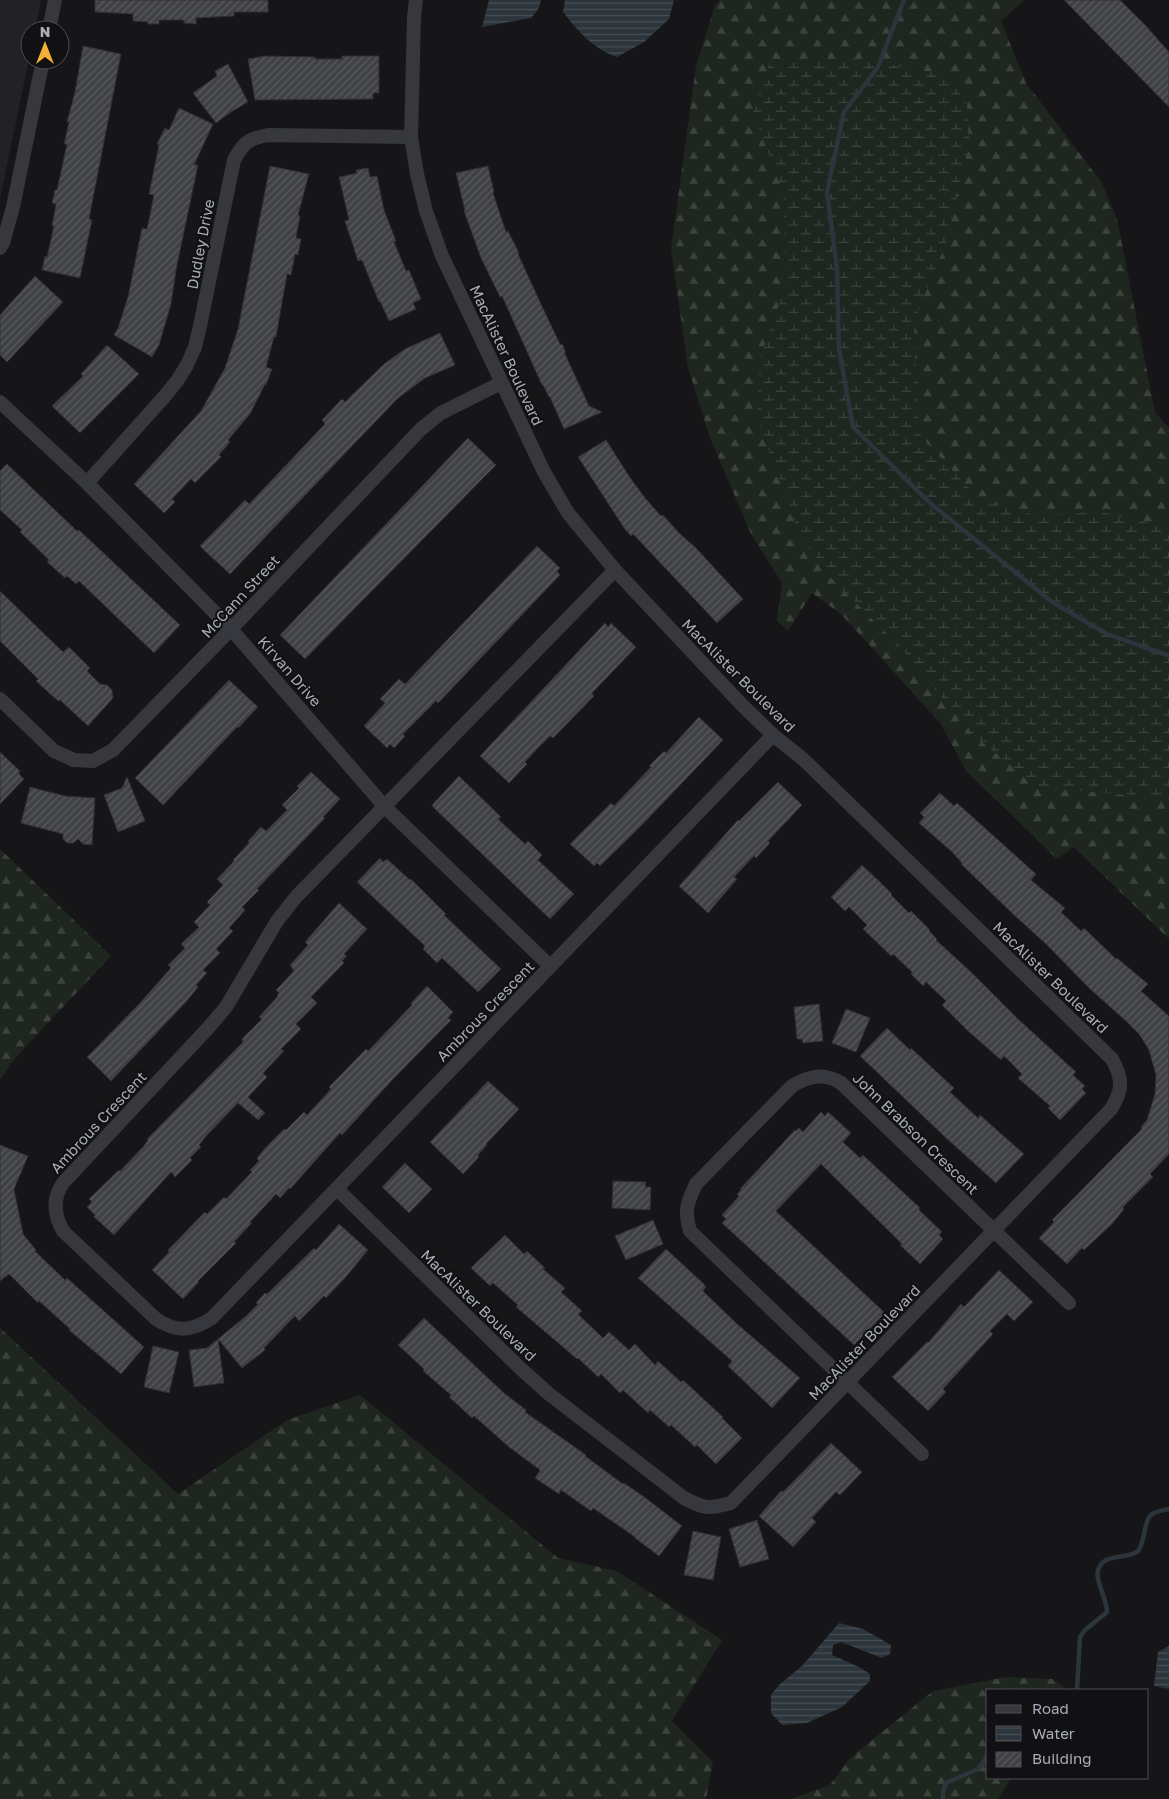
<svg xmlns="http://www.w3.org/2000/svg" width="1169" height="1799" viewBox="0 0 1169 1799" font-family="'Golos Text',sans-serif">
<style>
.built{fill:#222225}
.forest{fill:url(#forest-firs)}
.wetland{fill:url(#wetland-marsh)}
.water{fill:url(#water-rules)}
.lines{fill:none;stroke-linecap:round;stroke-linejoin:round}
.stream{stroke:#2c353c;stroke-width:4.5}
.building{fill:url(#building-hatch);stroke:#303034}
.minor{stroke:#37383d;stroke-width:14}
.labels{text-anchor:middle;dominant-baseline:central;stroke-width:4;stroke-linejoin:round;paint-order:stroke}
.street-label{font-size:15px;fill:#a8adb8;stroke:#111113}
</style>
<defs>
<pattern id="forest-firs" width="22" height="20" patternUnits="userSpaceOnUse" patternTransform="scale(1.25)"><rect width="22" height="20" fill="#1e261f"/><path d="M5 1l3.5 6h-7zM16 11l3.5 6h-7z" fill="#3c433d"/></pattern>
<pattern id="wetland-marsh" width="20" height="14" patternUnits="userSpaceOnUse" patternTransform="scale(1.25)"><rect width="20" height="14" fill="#1e261f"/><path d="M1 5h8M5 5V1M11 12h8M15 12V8" fill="none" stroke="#3c433d"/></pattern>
<pattern id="water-rules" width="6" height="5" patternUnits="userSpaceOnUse" patternTransform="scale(1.25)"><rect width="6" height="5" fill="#2c353c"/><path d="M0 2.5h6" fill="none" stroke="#485056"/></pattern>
<pattern id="building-hatch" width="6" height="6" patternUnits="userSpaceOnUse" patternTransform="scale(1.25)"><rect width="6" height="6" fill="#404145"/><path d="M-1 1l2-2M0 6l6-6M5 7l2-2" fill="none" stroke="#595a5e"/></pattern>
</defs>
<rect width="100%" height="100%" fill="#161618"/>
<path class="built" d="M0,0H41L35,30H30V54L0,199Z"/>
<path class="forest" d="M720,0H1024L1001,21L1026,83L1102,183L1117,219L1155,412L1169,428V939L1074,847L1057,859L966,771L941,724L841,614L812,593L788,631L777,621L782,583L751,534L710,438L688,368L671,249L696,66L715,5Z
M0,849L111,956L16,1057L0,1080Z
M0,1328L178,1494L287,1420L360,1395L558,1558L617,1571L722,1640L672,1721L713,1762L706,1799H0Z
M1006,1677L1052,1679L1068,1690H988V1778H1011L998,1799H791L830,1785L851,1757L933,1691Z"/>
<path class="wetland" d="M861,58L948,76L967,104L969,144L945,246L914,320L918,433L980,500L1035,515L1102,512L1169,528V799L1038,787L973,735L901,648L831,578L800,536L757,418L759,360L786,285L783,191L753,114L769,64Z"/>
<path class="water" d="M489,0H541L539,8L531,18L482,27Z
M565,0H674L669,19L644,42L617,57C593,49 578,31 563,12Z
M839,1623L863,1629L891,1645L890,1654L882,1658L841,1642L833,1645L832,1655L859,1667L870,1674V1681L842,1707L807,1723L782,1725L771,1713V1695L779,1685L802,1666Z
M1169,1646V1689L1154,1686L1158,1652Z"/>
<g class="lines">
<path class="stream" d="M904,0L878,67L844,112L827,192L837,269L839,349L853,427L931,504L1052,602L1107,634L1169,656
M1077,1690L1080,1637L1085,1630L1107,1612C1107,1599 1095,1581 1098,1570C1104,1552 1128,1560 1138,1551C1146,1542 1143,1517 1154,1513C1158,1511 1164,1510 1169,1509
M943,1799V1792L946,1783L978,1769L983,1763L988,1752"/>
</g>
<path class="building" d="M95,0H268V12H234V16L196,18V24L184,23V20H159V24H148V22L133,21V14L95,12Z
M1064,0H1120L1146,26L1169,52V107Z
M83,46L121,54L89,219L92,220L80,278L42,270L45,256L47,257L54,226H52L56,204L52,203L55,190H57L67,144H64L69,122H67L75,92Z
M265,56L315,57V59H342V56H379V93H373V99L255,100L248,59Z
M228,64L248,102L231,112L216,123L193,93L217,76L215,71Z
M179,108L213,124L194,165H198L176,270L171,304L159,345L152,357L114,335L118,328L128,297L142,228L147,229L154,195L149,194L159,145L157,144L165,128L169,130Z
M270,166L309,174L298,215L300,216L296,238L301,239L298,255L295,254L291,275L287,274L276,337H274L266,367L272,369L266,385L265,384L250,414L228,440L230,442L219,455L221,457L195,483L191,479L172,499L175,502L164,513L134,484L201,411L225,368L238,329Z
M488,166L494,192L493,193L506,232L508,231L519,253L518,254L540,302L560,344L563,345L565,351V354L589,406L602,412L564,429L550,397H549L543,385H542L502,296L500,297L481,258L464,211H465L456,173Z
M368,168L370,177L377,176L384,210L396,241L394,242L406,271L409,270L421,299L413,303L416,309L389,321L380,301L379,302L362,260L358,261L345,221L349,220L339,177L357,173L356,170Z
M35,276L63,302L7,362L0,355V315Z
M440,333L455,365L425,378L397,399L230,574L207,553L200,546L245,500L249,504L325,424L322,420L342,399L345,402L384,364L405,349Z
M107,345L139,374L80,433L52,406L83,376L81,374Z
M468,438L496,465L305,659L280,635Z
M606,440L631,479L646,499L661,516L663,515L679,533L696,548L743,599L717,623L633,534L631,536L624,528L578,457Z
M7,464L77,531L79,530L180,625L154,653L79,581L76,584L67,576L65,578L47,562L49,560L20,532L22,530L0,510V471Z
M537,546L560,568L557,571L560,575L438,703L436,701L403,734L405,736L394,748L390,744L387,748L364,726L385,703L380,699L399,679L405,684Z
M0,591L63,652L69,647L90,668L87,671L100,684L107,685L112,690L113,698L88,726L60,700L58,701L36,681L38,679L0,641Z
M605,623L608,627L611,623L636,647L592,693L594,696L553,738L550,736L537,749L525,762L527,764L509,783L480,756Z
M229,680L258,707L238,728L237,727L163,805L135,778Z
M699,717L723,740L641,826L600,866L597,863L594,866L570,844L611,803L614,806L651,767L649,766L664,751L666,753Z
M0,752L20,771L19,774L24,779L0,804Z
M311,772L340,799L323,817L325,818L257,889L259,890L242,907L245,910L229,928L233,931L216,949L220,953L203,970L207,973L196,985L198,987L186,1002L111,1081L87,1057L139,1004L171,968L168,965L185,948L181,944L199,927L194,922L210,905L207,902L223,885L217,879L234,861L233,860L249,843L248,841L261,827L266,831L287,810L282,805L299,788L297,786Z
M459,776L501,817L498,819L512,832L525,844L528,841L542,855L538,860L574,894L550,919L434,808L432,805Z
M127,777L145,821L118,832L104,795L122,788Z
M778,782L802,805L768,841L770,843L756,858L754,856L734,877L737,879L708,913L679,886L738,820L739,821Z
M30,787L65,796L95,798L92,845L83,844L78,839L73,843H67L63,839V834L21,823Z
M940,793L954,806L957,803L1036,874L1031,880L1065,908L1061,912L1081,931L1084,928L1116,959L1117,958L1148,984L1141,991L1169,1016V1154L1150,1174L1153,1177L1123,1207L1124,1209L1112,1224L1084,1250L1082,1248L1067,1264L1039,1238L1054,1222L1052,1220L1142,1129L1141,1127L1147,1120L1155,1094L1156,1075L1149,1050L1139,1034L1127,1022L1089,988L1047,945L1014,915L961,864L962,863L952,852L919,823L924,817L920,813Z
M380,858L383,862L387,859L410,880L411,879L446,914L444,915L501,969L478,992L442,958L437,963L423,949L425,946L357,882Z
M862,865L879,881L892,894L891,895L909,913L911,911L930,930L929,931L937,939L936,940L972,973L1017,1018L1076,1072L1073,1075L1085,1086L1082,1089L1086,1093L1060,1120L1048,1108L1050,1106L1018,1078L1022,1074L1004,1056L1001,1060L968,1031L942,1005L946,1001L926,982L923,986L911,974L912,972L893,954L891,956L863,929L867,925L849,907L845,911L831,897Z
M339,903L367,929L344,954L347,956L342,961L344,963L311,997L317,1003L296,1024L301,1029L281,1049L284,1051L263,1073L267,1077L248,1097L265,1113L258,1120L238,1103L207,1135L199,1145L201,1147L190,1158L192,1160L175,1177L171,1172L114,1235L94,1217L95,1215L87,1207L92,1202L89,1199L119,1170L120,1171L144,1146L148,1140L147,1139L243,1042L242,1039L262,1019L259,1017L278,996L277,995L279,993L276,990L294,971L290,965L308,945L305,942Z
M427,986L453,1012L448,1018L451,1020L395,1077L342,1135L340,1133L290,1189L289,1188L280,1198L276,1194L250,1222L252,1223L234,1242L236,1243L198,1281L199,1282L183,1299L152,1270L169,1252L168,1250L205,1212L207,1214L224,1197L226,1199L252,1172L250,1170L259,1161L257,1158L266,1147L284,1129L286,1130L304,1112L307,1115L331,1089L329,1087L366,1049L368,1051L412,1005L411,1003Z
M819,1004L823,1041L803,1043L802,1039H797L794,1007Z
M846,1009L870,1018L856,1052L832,1043Z
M887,1028L910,1050L911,1048L954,1088L950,1092L978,1118L980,1115L1024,1154L996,1183L945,1137L860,1056Z
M488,1081L519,1109L486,1144L487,1145L478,1155L479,1157L463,1174L430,1142Z
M821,1112L825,1116L828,1112L851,1133L843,1142L860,1158L863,1155L920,1208L919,1210L942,1232L939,1235L943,1239L920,1264L900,1245L902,1244L821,1164L776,1211L885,1313L854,1345L722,1223L726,1219L722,1215L739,1196L737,1194L741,1190L740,1189L795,1130L796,1131L799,1128L803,1132Z
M0,1145L28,1156L14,1189L23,1234L36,1250L35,1251L65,1280L67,1278L144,1347L121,1374L69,1330L70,1329L39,1301L38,1303L9,1274L0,1281Z
M405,1163L432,1189L409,1213L382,1187Z
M613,1181L646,1182L645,1187H651L650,1210L612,1208Z
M653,1220L663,1244L626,1260L615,1236Z
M339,1224L368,1250L345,1278L326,1298L324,1296L299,1321L295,1316L264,1348L265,1350L242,1368L218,1339L246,1316L258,1304L256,1303L265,1293L267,1294L314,1248L316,1250Z
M505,1235L524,1254L527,1251L545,1268L543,1269L565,1288L561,1292L582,1311L578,1314L603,1338L609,1332L629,1350L635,1344L655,1365L658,1361L681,1382L683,1380L723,1417L722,1418L742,1438L716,1464L697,1445L695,1447L671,1425L669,1427L650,1410L648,1413L623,1390L620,1393L601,1374L598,1377L578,1358L577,1359L516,1307L518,1305L493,1283L490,1286L471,1268Z
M666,1249L703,1283L706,1287L703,1291L736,1323L800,1378L772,1408L728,1366L732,1361L638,1278Z
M999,1270L1033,1302L1014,1321L1007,1314L990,1331L993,1334L943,1389L946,1392L928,1411L892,1377L927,1342L928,1343L961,1304L964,1307Z
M424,1318L504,1393L526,1410L525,1412L586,1455L585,1456L623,1484L624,1483L647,1499L682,1526L659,1556L635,1538V1537L593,1508L591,1511L561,1490L559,1494L535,1478L540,1470L509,1447L474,1416L472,1418L449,1397L451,1395L423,1371L424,1369L398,1345Z
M218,1339L224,1383L194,1387L189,1350L207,1348Z
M153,1346L179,1352L169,1393L144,1387Z
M831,1443L862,1472L840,1495L836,1492L812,1518L816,1522L793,1547L759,1516L781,1491L783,1492Z
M757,1520L769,1559L740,1567L729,1529Z
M693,1531L721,1537L713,1580L684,1575Z"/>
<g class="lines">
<path class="minor" d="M49,30L55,0
M0,248L3,243L13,207L43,60
M0,402L87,483L231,629L385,807L550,966
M87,483L164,397L177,381L187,365L195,347L200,326L234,160C244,142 248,139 268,135L411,137
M615,570L296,897L277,921L226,1007L209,1027L63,1183C52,1199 54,1215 63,1231L156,1319C177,1333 192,1331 212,1318L773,735
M0,699L54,751L74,760L93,761L113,750L231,629L421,429L441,413L501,383
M337,1189L520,1368L549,1394L684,1498C704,1509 709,1509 731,1503C857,1371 985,1241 1111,1109C1123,1090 1123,1079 1112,1059L804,760L773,735L742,705L615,570L568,513L544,472L442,256L426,211L417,174L411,137L414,17L416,0
M922,1454L690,1231C684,1211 687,1203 696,1184L792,1086C809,1076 824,1072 841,1083L1069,1303"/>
</g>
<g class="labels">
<g class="street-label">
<text transform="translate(200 244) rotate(-79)">Dudley Drive</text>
<text transform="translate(507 355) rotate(65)">MacAlister Boulevard</text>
<text transform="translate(240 596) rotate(-47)">McCann Street</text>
<text transform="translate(290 671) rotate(49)">Kirvan Drive</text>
<text transform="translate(739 675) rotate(45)">MacAlister Boulevard</text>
<text transform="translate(1051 977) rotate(44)">MacAlister Boulevard</text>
<text transform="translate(485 1011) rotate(-46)">Ambrous Crescent</text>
<text transform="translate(98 1122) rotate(-47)">Ambrous Crescent</text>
<text transform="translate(916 1133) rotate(44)">John Brabson Crescent</text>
<text transform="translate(479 1305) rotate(44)">MacAlister Boulevard</text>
<text transform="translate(864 1342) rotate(-46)">MacAlister Boulevard</text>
</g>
</g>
<rect x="986" y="1689" width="162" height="90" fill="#111113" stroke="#4d4f55"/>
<rect x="996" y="1705" width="25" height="8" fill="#37383d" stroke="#4d4f55"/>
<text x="1032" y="1714" font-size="15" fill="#a8adb8">Road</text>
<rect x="996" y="1726" width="25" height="15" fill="url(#water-rules)" stroke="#4d4f55"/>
<text x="1032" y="1739" font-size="15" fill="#a8adb8">Water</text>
<rect x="996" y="1752" width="25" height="15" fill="url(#building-hatch)" stroke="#4d4f55"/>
<text x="1032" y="1764" font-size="15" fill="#a8adb8">Building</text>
<g transform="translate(45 45)"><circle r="24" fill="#111113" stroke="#4d4f55"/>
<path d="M0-4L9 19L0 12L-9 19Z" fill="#f2b134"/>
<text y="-8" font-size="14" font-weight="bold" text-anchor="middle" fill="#a8adb8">N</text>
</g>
</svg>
